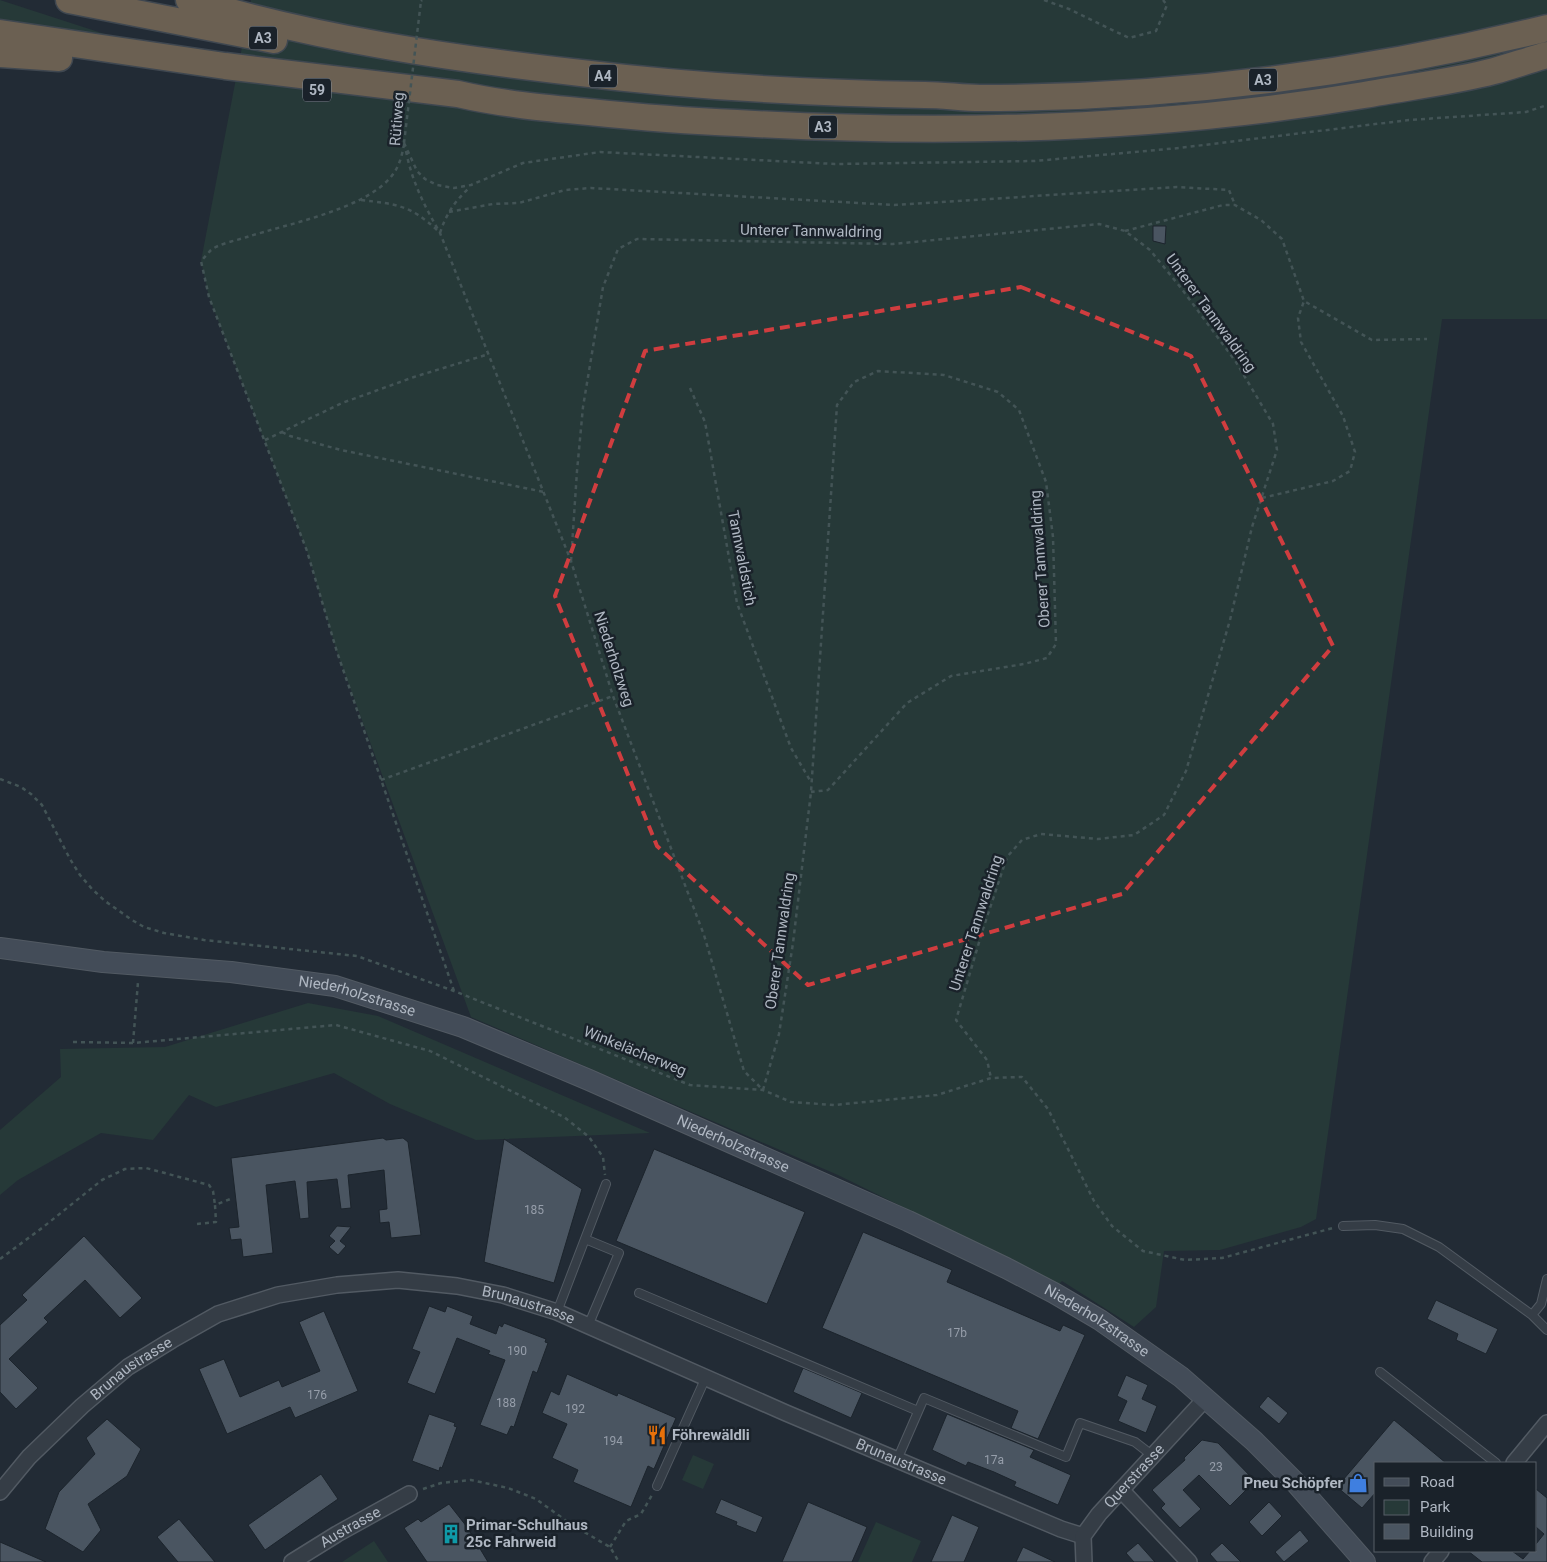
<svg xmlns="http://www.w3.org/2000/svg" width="1547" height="1562" viewBox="0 0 1547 1562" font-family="Roboto,sans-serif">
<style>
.green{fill:#263938}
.building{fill:#4a5561;stroke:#1c242c}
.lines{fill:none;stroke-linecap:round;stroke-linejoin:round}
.service-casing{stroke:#525a63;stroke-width:10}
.minor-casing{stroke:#525a63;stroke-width:18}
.secondary-casing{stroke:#525a63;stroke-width:22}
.motorway-casing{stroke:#3f4750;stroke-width:29}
.path{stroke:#435456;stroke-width:2.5;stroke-dasharray:4 4;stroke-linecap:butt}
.service{stroke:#353d46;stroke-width:8}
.minor{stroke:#353d46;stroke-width:15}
.secondary{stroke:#434c58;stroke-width:20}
.motorway{stroke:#6b6052;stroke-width:26}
.path-bridge{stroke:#435456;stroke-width:2.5;stroke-dasharray:4 4;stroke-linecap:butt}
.marked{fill:none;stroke:#d03d3f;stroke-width:4;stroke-dasharray:10 6;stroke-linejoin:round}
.labels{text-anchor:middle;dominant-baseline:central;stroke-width:5;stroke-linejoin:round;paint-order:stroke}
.number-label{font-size:12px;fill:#969eaa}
.shield{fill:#1a222a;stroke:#828a94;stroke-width:1}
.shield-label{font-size:14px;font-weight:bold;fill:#afb7c2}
.street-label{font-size:15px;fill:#afb7c2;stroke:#1a222a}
.poi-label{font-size:15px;font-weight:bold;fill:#afb7c2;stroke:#1a222a;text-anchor:start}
</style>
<rect width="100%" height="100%" fill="#222b35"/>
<path class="green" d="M0,0L114,37L0,20Z
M251,0H1547V319H1442L1316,1219L1301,1227L1220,1250L1164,1251L1156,1307L1134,1327L1062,1281L1059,1284L838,1175L471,1017L337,652L307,551L209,297L201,261Z
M308,1003L378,1016L650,1133L476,1140L390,1104L334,1073L216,1107L189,1095L153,1140L101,1133L18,1180L0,1195V1130L61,1077L60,1049L165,1047Z
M693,1455L714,1464L703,1489L682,1480Z
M876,1522L921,1541L912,1562H858Z
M374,1541L388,1562H342Z"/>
<path class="building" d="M1153,226H1166L1165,244L1153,241Z
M383,1138L386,1140L403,1138L408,1142L421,1235L391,1238L389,1222L380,1223L379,1210L387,1209L384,1170L348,1175L351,1208L341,1209L337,1179L307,1182L309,1218L300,1219L295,1181L266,1185L273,1253L243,1257L241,1239L231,1240L229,1228L239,1227L231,1158Z
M504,1139L582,1189L554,1283L484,1262Z
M654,1149L805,1212L767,1304L616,1241Z
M337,1226L351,1227L340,1241L346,1246L338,1255L329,1247L335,1241L329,1236Z
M863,1232L952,1270L947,1282L1060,1331L1063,1325L1085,1335L1038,1439L1011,1428L1018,1411L822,1328Z
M84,1236L142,1298L120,1318L85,1280L44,1318L48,1322L9,1359L38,1388L16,1409L0,1392V1325L27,1300L22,1295Z
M1436,1300L1498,1329L1486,1354L1456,1340L1458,1334L1427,1319Z
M429,1306L445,1312L447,1306L473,1316L470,1324L496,1334L499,1325L502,1327L504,1323L546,1339L545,1342L548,1343L537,1373L533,1371L514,1427L511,1426L507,1435L480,1425L505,1360L488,1354L490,1351L457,1338L435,1394L407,1383L420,1352L412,1349Z
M324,1311L358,1391L295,1418L290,1407L227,1434L199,1369L224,1359L240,1397L279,1380L282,1387L320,1371L299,1322Z
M803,1368L862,1393L851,1418L793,1392Z
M567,1374L617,1396L618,1393L676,1418L654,1469L648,1466L631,1507L573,1482L578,1470L552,1458L567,1424L542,1413L551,1391L559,1395Z
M1126,1375L1148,1385L1142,1399L1157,1406L1146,1433L1118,1421L1127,1401L1117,1396Z
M1268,1396L1288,1413L1279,1424L1259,1407Z
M429,1414L455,1423L454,1426L457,1427L442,1468L440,1467L439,1471L412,1461Z
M947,1414L1034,1450L1030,1457L1071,1475L1058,1505L1014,1486L1016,1482L994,1472L968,1462L966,1466L932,1450Z
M107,1419L141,1449L127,1476L88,1504L101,1530L83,1552L45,1529L59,1492L95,1454L86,1438Z
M1394,1420L1446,1463H1376V1492L1362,1508L1337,1487Z
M1202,1440L1218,1443L1255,1481L1230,1506L1199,1475L1183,1490L1201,1509L1180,1528L1161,1508L1165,1504L1152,1490L1185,1460L1184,1458Z
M321,1474L338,1499L265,1550L248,1525Z
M1536,1489L1547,1498V1562H1482L1468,1551H1512L1523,1559L1530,1551H1536V1544L1544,1534L1536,1527Z
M721,1499L763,1517L756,1533L736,1525L737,1522L715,1513Z
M808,1502L867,1527L852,1562H782Z
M1269,1502L1282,1516L1262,1536L1249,1522Z
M449,1504L467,1527L488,1562H427L404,1528L418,1519L421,1522Z
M952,1515L979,1527L964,1562H931Z
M179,1519L215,1562H178L157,1537Z
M1300,1530L1309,1541L1284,1562L1275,1552Z
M0,1542L46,1562H0Z
M1138,1543L1155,1562H1134L1126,1553Z
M1222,1543L1241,1562H1217L1210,1554Z
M1023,1547L1055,1562H1016Z"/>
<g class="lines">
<defs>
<path id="service" d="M1343,1226L1375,1225L1403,1229L1439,1247L1532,1315L1547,1330
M585,1239L619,1253L588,1326
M639,1293L918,1411
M557,1312L606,1184
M1532,1315L1541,1304L1547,1279
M1380,1372L1496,1463
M897,1460L924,1398L1066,1457L1080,1423L1135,1442L1153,1456
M657,1486L706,1377"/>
<g id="minor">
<path d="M1514,1463L1547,1423"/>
<path d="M1121,1490L1189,1562"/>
<path id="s1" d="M0,1492L29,1457L82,1406L128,1367L172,1340L218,1314L278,1295L337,1285L398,1280L457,1286L503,1295L557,1312L786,1413L1061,1529L1083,1536"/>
<path id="s2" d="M292,1562L337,1534L409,1494"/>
<path id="s3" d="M1084,1562L1083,1536L1099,1514L1206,1398"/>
<path d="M1432,1562L1441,1551"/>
</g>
<g id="secondary">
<path id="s4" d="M0,948L103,962L231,972L335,986L463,1027L589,1080L908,1221L1006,1268L1054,1293L1100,1320L1181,1377L1254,1441L1294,1481L1365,1562"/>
</g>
<path id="motorway" d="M69,0L274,40
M189,0C317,39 449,58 581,73C696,87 810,93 925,95C944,95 962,98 980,98C1171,98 1362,74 1547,28
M0,33L225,66L458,94C501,104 545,108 589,112C638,117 688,121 737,123C947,135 1157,130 1364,95C1407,87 1452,82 1494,71C1512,66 1529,60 1547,55
M0,54L59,58"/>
</defs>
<use href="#service" class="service-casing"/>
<use href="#minor" class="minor-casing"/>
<use href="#secondary" class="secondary-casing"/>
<use href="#motorway" class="motorway-casing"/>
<path class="path" d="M1044,0L1069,9L1129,38L1156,31L1167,5L1163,0
M421,1L422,0
M404,143L417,171L425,179L437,185L454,188L471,185L523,163L600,152L835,164L1035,161L1179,148L1409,120L1526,112L1547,105
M404,144C402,156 399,168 390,178C362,210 287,224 247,237C238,240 218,244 211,250C208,253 205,257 201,261L209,297L307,551L337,652L454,991
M406,151C412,182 425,207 440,233L571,561L613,696L704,935L744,1071L762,1089
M361,200C396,204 410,205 437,230
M449,212L493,204L519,203L565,190L591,188L894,205L1177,187L1229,190L1235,205
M1125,231L1223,205H1235L1261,220L1282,239L1304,301L1372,340L1427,339
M440,233C446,214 455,201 470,187
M690,388L705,422L737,603L791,748L811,782
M282,432L290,436L341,450L544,492
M265,440L342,403L414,377L489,354
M1262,498L1333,481L1350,471L1355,452L1343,416L1301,342L1298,318L1304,301
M571,561L577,471L583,407L603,287L618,249L637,239L893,244L1099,224L1125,231L1150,250L1181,288L1236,362L1273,424L1277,450L1252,527L1230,620L1186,771L1164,815L1134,835L1098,839L1041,834L1022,840L1007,857L983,929L956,1020L987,1060L991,1078
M0,779L21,787L31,794L42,805L70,859L80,875L92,889L105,901L132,920L144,927L164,933L204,940L357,956L454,991L690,1085L763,1090L791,1102L834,1105L937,1095L991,1078L1022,1077L1048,1109L1094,1201L1112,1226L1143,1251L1185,1260L1222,1258L1333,1228
M381,780L613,696
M73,1042L133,1043L336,1025L430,1051L564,1117L589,1137L603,1157L605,1175
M133,1043L138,982
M763,1090L779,1034L793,943L811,792L837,405L854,382L878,371L944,375L998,392L1019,410L1046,482L1053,537L1056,644L1047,658L1024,664L951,676L907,703L828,790L811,792
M197,1224L216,1222L215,1205L233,1198
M0,1259L42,1228L102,1180L125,1169L146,1168L209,1185L213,1191L215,1205
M423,1489L441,1483L471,1480L508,1488L526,1495L536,1499L572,1525L610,1547L619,1562
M610,1547L626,1521L641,1514L652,1495"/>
<use href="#service" class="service"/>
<use href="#minor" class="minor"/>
<use href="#secondary" class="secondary"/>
<use href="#motorway" class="motorway"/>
<path class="path-bridge" d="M404,143L421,1"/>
</g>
<path class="marked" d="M1021,287L1191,356L1333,646L1122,894L808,985L657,846L555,596L645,351Z"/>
<defs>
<symbol id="restaurant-bare" viewBox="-9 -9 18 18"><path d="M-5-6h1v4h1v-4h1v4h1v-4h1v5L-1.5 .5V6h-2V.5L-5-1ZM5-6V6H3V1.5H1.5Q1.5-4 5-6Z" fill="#e8710a" stroke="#1a222a" stroke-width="2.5" paint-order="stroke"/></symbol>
<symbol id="shop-bare" viewBox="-9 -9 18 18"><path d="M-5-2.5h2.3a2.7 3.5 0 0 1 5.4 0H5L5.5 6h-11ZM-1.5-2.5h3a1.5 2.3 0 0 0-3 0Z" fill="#3f7fe0" stroke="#1a222a" stroke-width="2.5" paint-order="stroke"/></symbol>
<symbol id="building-bare" viewBox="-9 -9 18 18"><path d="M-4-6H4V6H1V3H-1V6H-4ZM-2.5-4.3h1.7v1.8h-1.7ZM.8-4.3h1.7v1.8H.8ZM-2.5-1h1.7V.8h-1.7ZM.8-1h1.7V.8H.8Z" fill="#0f9aa8" stroke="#1a222a" stroke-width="2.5" paint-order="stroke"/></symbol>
</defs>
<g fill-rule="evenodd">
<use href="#restaurant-bare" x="643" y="1421" width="28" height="28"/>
<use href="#shop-bare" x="1344" y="1469" width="28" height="28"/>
<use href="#building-bare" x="437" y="1520" width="28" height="28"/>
</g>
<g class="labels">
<g class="number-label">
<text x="534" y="1210">185</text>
<text x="957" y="1333">17b</text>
<text x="517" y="1351">190</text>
<text x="317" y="1395">176</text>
<text x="506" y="1403">188</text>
<text x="575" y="1409">192</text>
<text x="613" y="1441">194</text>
<text x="994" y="1460">17a</text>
<text x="1216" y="1467">23</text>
</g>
<g class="shield">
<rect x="249" y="26.5" width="28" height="23" rx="4"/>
<rect x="589" y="64.5" width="28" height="23" rx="4"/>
<rect x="1249" y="68.5" width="28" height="23" rx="4"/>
<rect x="303" y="78.5" width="28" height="23" rx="4"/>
<rect x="809" y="115.5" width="28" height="23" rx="4"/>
</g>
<g class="shield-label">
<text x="263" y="38">A3</text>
<text x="603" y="76">A4</text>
<text x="1263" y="80">A3</text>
<text x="317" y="90">59</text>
<text x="823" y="127">A3</text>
</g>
<g class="street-label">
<text transform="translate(397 119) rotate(-86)">Rütiweg</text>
<text transform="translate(811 231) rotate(1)">Unterer Tannwaldring</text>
<text transform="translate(1211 313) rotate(54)">Unterer Tannwaldring</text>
<text transform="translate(742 558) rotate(79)">Tannwaldstich</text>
<text transform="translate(1040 559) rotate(-94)">Oberer Tannwaldring</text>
<text transform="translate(614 659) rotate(72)">Niederholzweg</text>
<text transform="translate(976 923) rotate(-72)">Unterer Tannwaldring</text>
<text transform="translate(780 941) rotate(-82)">Oberer Tannwaldring</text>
<text stroke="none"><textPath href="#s4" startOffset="361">Niederholzstrasse</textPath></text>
<text transform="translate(635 1051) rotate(22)">Winkelächerweg</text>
<text stroke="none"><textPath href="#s4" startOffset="766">Niederholzstrasse</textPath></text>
<text stroke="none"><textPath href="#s1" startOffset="601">Brunaustrasse</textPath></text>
<text stroke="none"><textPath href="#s4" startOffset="1171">Niederholzstrasse</textPath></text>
<text stroke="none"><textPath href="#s1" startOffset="181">Brunaustrasse</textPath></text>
<text stroke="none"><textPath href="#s1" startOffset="1006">Brunaustrasse</textPath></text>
<text stroke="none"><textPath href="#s3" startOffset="105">Querstrasse</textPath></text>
<text stroke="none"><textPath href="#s2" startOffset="68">Austrasse</textPath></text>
</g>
<g class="poi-label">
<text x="672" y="1435">Föhrewäldli</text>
<text x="1343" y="1483" text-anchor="end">Pneu Schöpfer</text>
<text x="466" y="1525">Primar-Schulhaus<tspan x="466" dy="17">25c Fahrweid</tspan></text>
</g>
</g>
<rect x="1374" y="1462" width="162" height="90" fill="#1a222a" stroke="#565e67"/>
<rect x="1384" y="1478" width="25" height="8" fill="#434c58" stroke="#565e67"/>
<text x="1420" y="1487" font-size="15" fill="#afb7c2">Road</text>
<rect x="1384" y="1500" width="25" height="15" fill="#263938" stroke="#565e67"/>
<text x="1420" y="1512" font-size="15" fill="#afb7c2">Park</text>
<rect x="1384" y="1524" width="25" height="15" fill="#4a5561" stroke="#565e67"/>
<text x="1420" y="1537" font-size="15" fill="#afb7c2">Building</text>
</svg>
